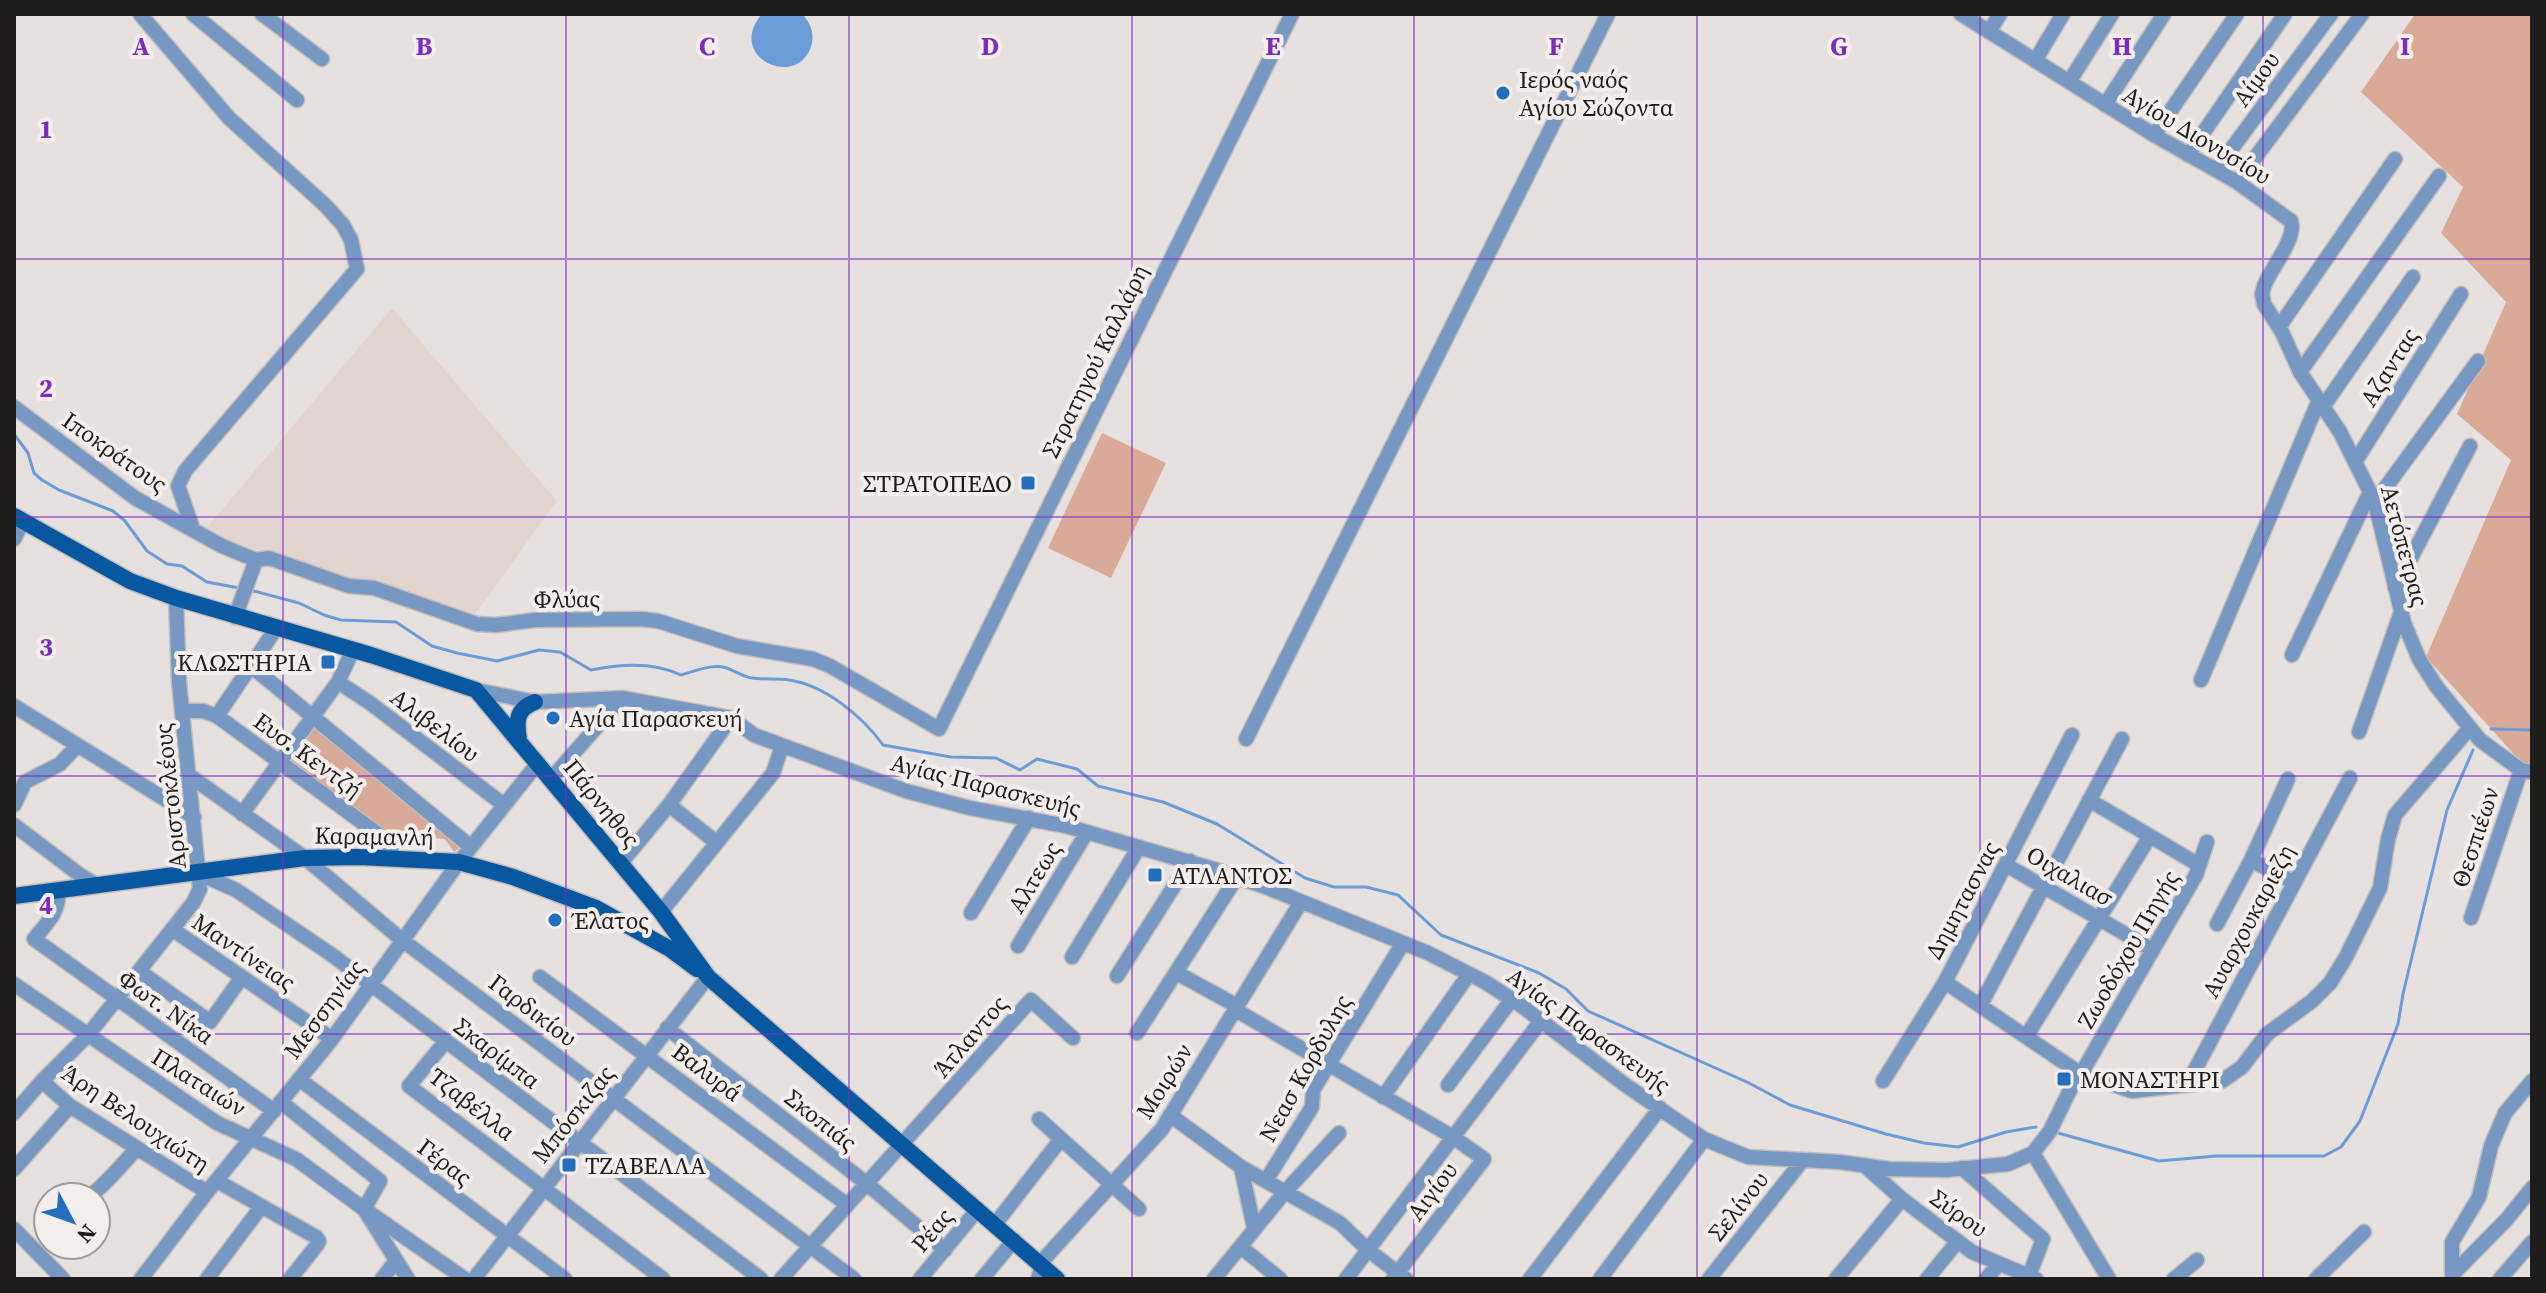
<svg xmlns="http://www.w3.org/2000/svg" width="2546" height="1293" viewBox="0 0 2546 1293" font-family="'Source Serif 4',serif">
<style>
.built{fill:#e2d5d0}
.green{fill:#daaa98}
.water{fill:#6b9cd7}
.lines{fill:none;stroke-linecap:round;stroke-linejoin:round}
.stream{stroke:#6b9cd7;stroke-width:3}
.minor-casing{stroke:#c2bebc;stroke-width:17}
.major-casing{stroke:#c2bebc;stroke-width:19}
.minor{stroke:#7698c2;stroke-width:14}
.major{stroke:#0857a1;stroke-width:16}
.grid{fill:none;stroke:#7b2cbf;stroke-width:2;stroke-opacity:0.55}
.poi-dot{fill:#246ebe;stroke:#f3eeec;stroke-width:3}
.labels{text-anchor:middle;dominant-baseline:central;stroke-width:8;stroke-linejoin:round;paint-order:stroke}
.poi-label{font-size:24px;fill:#1f1d1c;stroke:#f3eeec;text-anchor:start}
.street-label{font-size:24px;fill:#1f1d1c;stroke:#f3eeec}
.grid-label{font-size:26px;text-anchor:middle;font-weight:bold;fill:#7b2cbf;stroke:#f3eeec;stroke-width:8;stroke-linejoin:round;paint-order:stroke}
</style>
<rect width="100%" height="100%" fill="#e6e1df"/>
<path class="built" d="M392,308L557,501L471,620L348,583L204,531Z"/>
<path class="green" d="M2415,14H2532V763H2522L2426,657L2511,460L2457,414L2506,302L2441,233L2463,187L2361,92Z
M1102,433L1166,463L1111,578L1048,548Z
M315,726L463,845L454,852L445,839C434,837 419,838 412,847L403,846L288,764Z"/>
<path class="water" d="M762,14H802C810,22 814,32 812,43C800,92 724,58 762,14Z"/>
<g class="lines">
<path class="stream" d="M14,434L28,453L34,473L42,480L59,490L113,511L125,521L147,551L167,564L182,566L207,582L239,588
M250,590L299,603L324,615L341,620L396,622L432,646L457,653L497,661L539,650L560,652L591,670C620,664 654,662 681,675C694,671 710,665 723,667C733,669 742,677 752,678C764,680 777,678 789,680C825,685 863,717 883,745L951,757L996,758L1020,770L1037,759L1077,769L1098,786L1163,802L1217,824L1305,878L1334,887H1366L1398,895L1441,935L1539,973L1566,989L1588,1011L1749,1083L1790,1105L1886,1134L1924,1143L1958,1147L2006,1132L2036,1127
M2491,729L2532,730
M2058,1133L2159,1161L2216,1156H2324L2341,1147L2360,1121L2398,1024L2403,994L2447,810L2473,750"/>
<defs>
<path id="minor" d="M140,14L229,118L326,206L343,225L351,240L357,269L185,471L178,486L193,529
M193,14L297,100
M262,14L322,59
M1961,14L2154,135L2237,182L2291,221C2297,238 2271,268 2264,286L2262,294L2264,304L2282,332L2300,372L2340,432L2375,502L2404,623L2419,659L2436,686L2480,740L2521,770L2532,772
M1989,32L2000,14
M2035,61L2063,14
M2069,82L2112,14
M2105,105L2164,14
M2154,135L2237,14
M2188,155L2285,14
M2216,170L2331,14
M2237,182L2362,14
M2279,327L2395,159
M2300,372L2439,176
M14,407L135,498L222,546L256,560L269,558L349,586L374,588L477,624L496,625L535,620L641,619L658,621L737,646L813,659L830,666L939,729L1292,14
M2323,407L2413,277
M2355,462L2461,294
M2375,502L2478,361
M14,539L23,521
M2395,588L2470,446
M235,617L256,560
M2292,655L2370,492
M251,666L471,847
M2201,680L2319,400
M338,682L370,703L504,805
M476,690L535,702L622,698L731,718L754,735L906,791L970,808L1066,826L1217,870L1268,888L1428,953L1485,982L1519,1004L1624,1084L1704,1139L1748,1157L1840,1162L1889,1169L1947,1170L2008,1164L2033,1153L2050,1131L2073,1084L2081,1074L2196,875L2207,842
M14,706L194,817
M183,711H203L217,716L378,834L391,849L393,858
M217,716L277,627
M2359,732L2401,612
M1246,739L1608,14
M190,776L305,858L402,940L854,1279
M551,779L622,698
M2089,800L2199,865
M14,805L25,782L60,764L77,746
M669,805L716,842
M242,814L338,682L353,650
M14,825L80,875L98,886
M2251,860L2293,882
M620,864L669,805L731,718
M2006,865L2153,950
M200,874L236,890L332,955L761,1279
M58,890C60,912 47,923 34,939L274,1111
M661,912L773,773L782,746
M971,913L1029,818
M2471,918L2521,770
M2217,924L2251,860L2288,779
M172,929L332,1039
M1018,946L1087,832
M1072,957L1139,847
M139,971L210,1022L242,977
M1177,973L1237,1006
M1117,976L1190,861
M540,977L846,1204
M1945,982L2081,1074L2132,1091L2222,1081L2242,1067L2267,1034L2312,1001L2330,983L2346,957L2380,888L2388,839L2395,815L2469,729
M14,984L217,1123L296,1159L364,1209L408,1279
M1980,1006L2122,739
M1234,1009L1453,1137L1484,1159L1393,1279
M667,1028L866,1183L945,1250
M1137,1033L1237,877
M2026,1037L2150,836
M445,1042L409,1086L663,1279
M299,1079L565,1279
M42,1081L70,1106L207,1192
M1883,1081L1945,982L2072,735
M1448,1085L1512,999
M2187,1085L2350,778
M1383,1097L1469,974
M281,1102L380,1181L364,1209L465,1279
M14,1113L42,1081L88,1035L193,903L200,889L179,682L176,598
M1170,1115L1241,1167L1254,1228
M1039,1119L1139,1209
M2033,1153L2109,1279
M1241,1167L1340,1223L1368,1250L1406,1279
M1866,1167L1902,1199L1972,1252L2036,1279
M1962,1168L2043,1239L2029,1276
M14,1169L70,1106
M1270,1174L1312,1107L1313,1090L1403,943
M217,1181L316,1237L319,1241L317,1245L290,1279
M89,1197C108,1182 121,1166 137,1148
M996,1223L1061,1139
M14,1229L63,1279
M1241,1247L1280,1279
M2452,1273V1242L2479,1197L2491,1146L2505,1113L2532,1081
M2452,1275L2507,1219L2532,1188
M141,1279L207,1192L332,1039L459,862L538,763
M207,1279L261,1207
M382,1279L395,1262
M474,1279L708,977
M781,1279L1031,1000L1073,1038
M920,1279L978,1209
M982,1279L1014,1240
M1038,1279L1044,1259L1162,1129L1301,902
M1214,1279L1284,1193L1339,1133
M1346,1279L1540,1022
M1530,1279L1660,1108
M1600,1279L1704,1139
M1709,1279L1802,1161
M1836,1279L1902,1199
M1927,1279L1958,1241
M1986,1279L1999,1264
M2174,1279L2197,1260
M2316,1279L2364,1232
M2500,1279L2532,1242"/>
<path id="major" d="M14,516L130,581L176,598L371,655L476,690L661,912L708,977L1057,1279
M519,740C516,721 516,709 535,702
M14,896L305,858L359,857L459,862L513,877L596,908L670,949L697,969"/>
</defs>
<use href="#minor" class="minor-casing"/>
<use href="#major" class="major-casing"/>
<use href="#minor" class="minor"/>
<use href="#major" class="major"/>
</g>
<path class="grid" d="M283,14V1279M566,14V1279M849,14V1279M1132,14V1279M1414,14V1279M1697,14V1279M1980,14V1279M2263,14V1279M14,259H2532M14,517H2532M14,776H2532M14,1034H2532"/>
<g class="poi-dot">
<circle cx="1503" cy="93" r="8"/>
<rect x="1020" y="475" width="16" height="16" rx="4"/>
<rect x="320" y="654" width="16" height="16" rx="4"/>
<circle cx="553" cy="718" r="8"/>
<rect x="1147" y="867" width="16" height="16" rx="4"/>
<circle cx="555" cy="920" r="8"/>
<rect x="2056" y="1071" width="16" height="16" rx="4"/>
<rect x="561" y="1157" width="16" height="16" rx="4"/>
</g>
<g class="labels">
<g class="poi-label">
<text x="1519" y="79">Ιερός ναός<tspan x="1519" dy="28">Αγίου Σώζοντα</tspan></text>
<text x="1012" y="483" text-anchor="end">ΣΤΡΑΤΟΠΕΔΟ</text>
<text x="312" y="662" text-anchor="end">ΚΛΩΣΤΗΡΙΑ</text>
<text x="569" y="718">Αγία Παρασκευή</text>
<text x="1171" y="875">ΑΤΛΑΝΤΟΣ</text>
<text x="571" y="920">Έλατος</text>
<text x="2080" y="1079">ΜΟΝΑΣΤΗΡΙ</text>
<text x="585" y="1165">ΤΖΑΒΕΛΛΑ</text>
</g>
<g class="street-label">
<text transform="translate(2256 79) rotate(-54)">Αίμου</text>
<text transform="translate(2197 135) rotate(31)">Αγίου Διονυσίου</text>
<text transform="translate(1095 361) rotate(-64)">Στρατηγού Καλλάρη</text>
<text transform="translate(2389 367) rotate(-58)">Αζαντας</text>
<text transform="translate(115 452) rotate(35)">Ιποκράτους</text>
<text transform="translate(2405 546) rotate(75)">Αετόπετρας</text>
<text transform="translate(567 599) rotate(-1)">Φλύας</text>
<text transform="translate(435 725) rotate(37)">Αλιβελίου</text>
<text transform="translate(308 755) rotate(36)">Ευσ. Κεντζή</text>
<text transform="translate(986 785) rotate(14)">Αγίας Παρασκευής</text>
<text transform="translate(170 796) rotate(-96)">Αριστοκλέους</text>
<text transform="translate(602 803) rotate(51)">Πάρνηθος</text>
<text transform="translate(374 836) rotate(1)">Καραμανλή</text>
<text transform="translate(2475 837) rotate(-72)">Θεσπιέων</text>
<text transform="translate(2070 876) rotate(30)">Οιχαλιασ</text>
<text transform="translate(1034 877) rotate(-59)">Αλτεως</text>
<text transform="translate(1962 900) rotate(-62)">Δημητασνας</text>
<text transform="translate(2248 921) rotate(-62)">Αυαρχουκαριεζη</text>
<text transform="translate(2128 949) rotate(-60)">Ζωοδόχου Πηγής</text>
<text transform="translate(244 952) rotate(34)">Μαντίνειας</text>
<text transform="translate(166 1007) rotate(35)">Φωτ. Νίκα</text>
<text transform="translate(324 1009) rotate(-53)">Μεσσηνίας</text>
<text transform="translate(533 1010) rotate(37)">Γαρδικίου</text>
<text transform="translate(1589 1030) rotate(36)">Αγίας Παρασκευής</text>
<text transform="translate(970 1036) rotate(-49)">Άτλαντος</text>
<text transform="translate(497 1053) rotate(37)">Σκαρίμπα</text>
<text transform="translate(1305 1068) rotate(-61)">Νεασ Κορδυλης</text>
<text transform="translate(707 1072) rotate(37)">Βαλυρά</text>
<text transform="translate(1164 1081) rotate(-58)">Μοιρών</text>
<text transform="translate(199 1082) rotate(32)">Πλαταιών</text>
<text transform="translate(472 1104) rotate(38)">Τζαβέλλα</text>
<text transform="translate(573 1114) rotate(-52)">Μπόσκιζας</text>
<text transform="translate(136 1118) rotate(34)">Άρη Βελουχιώτη</text>
<text transform="translate(821 1120) rotate(38)">Σκοπιάς</text>
<text transform="translate(445 1162) rotate(37)">Γέρας</text>
<text transform="translate(1432 1191) rotate(-53)">Αιγίου</text>
<text transform="translate(1738 1206) rotate(-52)">Σελίνου</text>
<text transform="translate(1959 1213) rotate(35)">Σύρου</text>
<text transform="translate(932 1230) rotate(-50)">Ρέας</text>
</g>
</g>
<g class="grid-label">
<text x="141" y="55">A</text>
<text x="424" y="55">B</text>
<text x="707" y="55">C</text>
<text x="990" y="55">D</text>
<text x="1273" y="55">E</text>
<text x="1556" y="55">F</text>
<text x="1839" y="55">G</text>
<text x="2122" y="55">H</text>
<text x="2405" y="55">I</text>
<text x="46" y="138">1</text>
<text x="46" y="397">2</text>
<text x="46" y="656">3</text>
<text x="46" y="914">4</text>
</g>
<rect width="2546" height="1293" fill="none" stroke="#1f1d1c" stroke-width="32"/>
<g transform="translate(72 1221) rotate(131)"><circle r="38" fill="#f3eeec" stroke="#9e9a99" stroke-width="2"/>
<path d="M0-6L14 30L0 20L-14 30Z" fill="#246ebe"/>
<text y="-12" font-size="22" font-weight="bold" text-anchor="middle" fill="#1f1d1c">N</text>
</g>
</svg>
